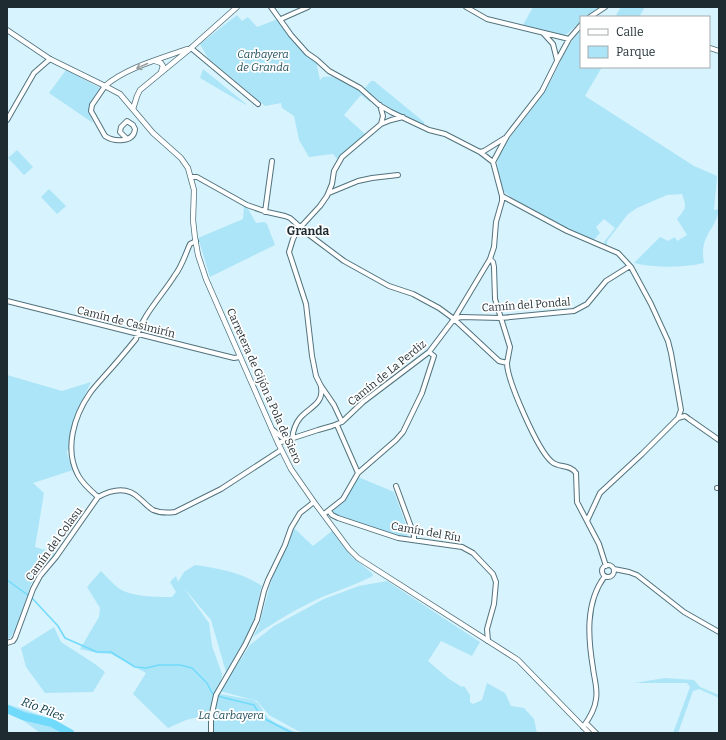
<svg xmlns="http://www.w3.org/2000/svg" width="726" height="740" viewBox="0 0 726 740" font-family="Bitter,serif">
<style>
.green{fill:#ace5f8}
.lines{fill:none;stroke-linecap:round;stroke-linejoin:round}
.stream{stroke:#71dafb;stroke-width:1.5}
.river{stroke:#71dafb;stroke-width:8}
.minor-casing{stroke:#52727c;stroke-width:6}
.tertiary-casing{stroke:#52727c;stroke-width:6}
.minor{stroke:#fff;stroke-width:4}
.tertiary{stroke:#fff;stroke-width:4.5}
.oneway{stroke:#9aa0a2}
.labels{text-anchor:middle;dominant-baseline:central;stroke-width:3.5;stroke-linejoin:round;paint-order:stroke}
.park-label{font-size:11px;font-style:italic;fill:#23515f;stroke:#fff}
.street-label{font-size:11px;fill:#1e2c31;stroke:#fff}
.neighbourhood-label{font-size:12px;font-weight:bold;fill:#1e2c31;stroke:#fff}
.water-label{font-size:12px;font-style:italic;fill:#053846;stroke:#fff}
</style>
<rect width="100%" height="100%" fill="#d7f3fd"/>
<path class="green" d="M533,7H599L585,17H581V21L567,34L564,35L523,25Z
M621,7H645L639,17H618L616,15Z
M237,15L242,21L248,17L257,27L278,19C289,36 297,51 316,61L320,80L323,77C339,73 360,91 371,100L370,102L361,95L344,115L365,134L337,159L333,154L309,157L299,140L294,116L282,108L281,103L265,106L208,58L200,44Z
M581,30V67H602L585,96L694,166L717,176L714,210L719,209C715,232 699,235 704,263C682,268 656,268 634,263L660,237L668,241L675,237L677,241L687,235L677,219C686,208 687,208 682,194L667,195L637,208L628,214L607,241V245H605L604,242L615,228L604,219L596,227L600,233L594,240C577,233 512,203 503,190C499,183 496,165 498,157C499,154 502,150 504,147C515,128 530,113 542,95C557,74 563,49 581,30Z
M203,69L246,104V105L200,78Z
M66,70L100,88C91,102 86,106 93,123L49,93Z
M371,81H374L424,122V125L390,109L364,89Z
M17,150L33,167L24,175L8,158Z
M49,189L66,206L57,214L41,197Z
M244,206L247,207L256,223L264,222L267,224L275,245L210,277L198,238L243,219Z
M7,375L62,391L91,382L81,403L69,448L67,451V454L73,470L33,483L44,493L35,547L55,553L31,584L16,629L10,638L7,639Z
M358,477L394,492L409,533L406,537L395,535L333,514V511L345,501Z
M294,528L313,546L332,531L352,557L372,573L373,576C357,584 339,590 322,597C298,608 274,622 253,637L259,626L271,581Z
M195,565C218,568 243,573 262,586C258,595 259,606 255,616C249,636 237,654 226,672L211,620L183,587L209,623L212,646L222,674L220,691L250,645L274,626L324,599L359,586L387,581L480,642L472,656L441,641L428,661L449,679L462,687L464,686L470,695V702L473,704L482,700L487,683L505,693L511,706L524,708L534,719L537,733H308L298,731L269,715L257,701L220,691V694L253,700L258,703L268,718L276,723L298,733H211L213,707L209,710L207,715L186,720L168,728L133,694L146,673L111,654L97,653L80,649L99,617L100,608L87,587L101,571C106,576 111,582 117,587C129,597 156,597 172,597L176,592L170,582L176,576L178,582L184,572Z
M54,627L61,642L95,664L105,672L93,692L45,693L26,667L21,648Z
M665,678L694,680L700,687L719,695V698L699,689L693,691L678,733H673L690,687L687,683H635L628,684Z
M7,704L48,718L74,733H38L39,732L7,709Z"/>
<g class="lines">
<path class="stream" d="M7,580L32,598L58,626L65,638L97,652H111L135,667L146,668L159,665H180L192,668L207,683L212,693L217,696L254,705L261,717L292,733"/>
<path class="river" d="M7,709L23,716L52,723L70,733"/>
<defs>
<path id="minor" d="M271,7L291,35L307,53L317,60L329,71L360,88L379,105L391,112L429,130L445,134L480,152L493,162
M466,7L487,19L569,39
M590,17L605,7
M281,19L308,7
M543,33L553,44L557,60
M191,48L258,104
M710,48L719,51
M105,86L92,105L91,111L105,136C114,142 134,143 135,129L133,125L127,121L121,127L120,132L127,139
M380,105L383,116L381,124
M7,120L34,73L50,59
M480,152L484,151L505,138
M191,177H197L247,205L267,212L285,216L290,218L308,234L344,261L389,286L413,294L439,308L454,319L499,361L507,363C507,380 538,451 552,462C559,468 570,464 576,473L577,502L599,544L606,566
M329,193L358,181L372,178L398,175
M502,196L567,231L618,253L631,267L651,304L668,341L671,353L681,410L678,418L642,454L600,493L587,521
M265,212L272,161
M196,241L190,244C185,255 182,266 175,275C162,296 142,315 136,339C127,350 118,361 108,372C102,379 95,386 90,393C74,416 64,449 78,475C82,483 91,491 98,497C111,490 127,486 139,498C144,502 148,507 153,510C160,513 168,513 175,512L221,489L281,450
M490,259L493,262L494,267L495,299L510,347L507,363
M7,301L210,352L234,358L240,357
M454,319L461,317L501,318L574,311L587,304L606,281L630,266
M678,418L685,416L689,419L719,440
M342,422L334,405L321,386L316,376L312,356L306,304L289,252L293,239L297,231L320,206L327,196L332,184L334,171L342,157L381,124L391,120L403,117
M337,425L358,473
M272,429L286,441
M292,439C293,431 295,424 300,418C308,408 324,404 321,388
M278,443L318,430L332,426L342,422L363,402L429,352L454,319L490,259L494,247L496,222L502,201V196L493,162L507,136L542,91L557,61L569,39L581,25
M396,486L414,535V540
M717,488H719
M329,511L332,515L338,518L398,538L462,547L473,553L493,574L496,582L494,604L487,629L488,641
M324,514L343,499L358,473L396,440L403,432L422,393L434,356L429,352
M602 571a6 6 0 1 1 12 0a6 6 0 1 1-12 0Z
M614,569L629,572L637,575L684,612L719,632
M7,643L13,641L15,638L33,589L40,576L56,557L98,497
M586,723L596,733
M583,727C589,719 595,709 596,699C598,689 594,678 593,668C588,638 585,602 605,576
M211,733V718L216,695L245,645L257,620L264,591L268,580L285,545L291,528L300,513L314,502"/>
<path id="tertiary" d="M7,30L50,59L105,86L120,94L153,133L181,158L188,168L194,190L193,220L195,238L198,255L206,279L278,443L291,469L314,502L349,549L358,558L518,660L589,733
M155,61L161,63L163,66L161,72
M105,86C125,68 162,58 187,49
M133,109L137,96L140,90L191,48L237,7"/>
</defs>
<use href="#minor" class="minor-casing"/>
<use href="#tertiary" class="tertiary-casing"/>
<use href="#minor" class="minor"/>
<use href="#tertiary" class="tertiary"/>
</g>
<defs><path id="oneway-shaft" d="M-6 0H5M1.5-3L5.5 0L1.5 3" fill="none" stroke-width="1.6" stroke-linecap="round" stroke-linejoin="round"/></defs>
<use class="oneway" href="#oneway-shaft" transform="translate(142 66) rotate(156)"/>
<g class="labels">
<g class="park-label">
<text x="263" y="54">Carbayera<tspan x="263" dy="13">de Granda</tspan></text>
<text x="231" y="715">La Carbayera</text>
</g>
<g class="street-label">
<text transform="translate(526 305) rotate(-4)">Camín del Pondal</text>
<text transform="translate(126 322) rotate(14)">Camín de Casimirín</text>
<text transform="translate(387 373) rotate(-39)">Camín de La Perdiz</text>
<text transform="translate(264 386) rotate(66)">Carretera de Gijón a Pola de Siero</text>
<text transform="translate(426 532) rotate(10)">Camín del Ríu</text>
<text transform="translate(54 544) rotate(-54)">Camín del Colasu</text>
</g>
<g class="neighbourhood-label">
<text x="308" y="231">Granda</text>
</g>
<g class="water-label">
<text transform="translate(43 709) rotate(21)">Río Piles</text>
</g>
</g>
<rect width="726" height="740" fill="none" stroke="#1e2c31" stroke-width="16"/>
<rect x="580" y="16" width="130" height="52" fill="#ffffff" stroke="#a5abad"/>
<rect x="588" y="29" width="20" height="6" fill="#ffffff" stroke="#a5abad"/>
<text x="616" y="36" font-size="12" fill="#1e2c31">Calle</text>
<rect x="588" y="46" width="20" height="12" fill="#ace5f8" stroke="#a5abad"/>
<text x="616" y="56" font-size="12" fill="#1e2c31">Parque</text>
</svg>
